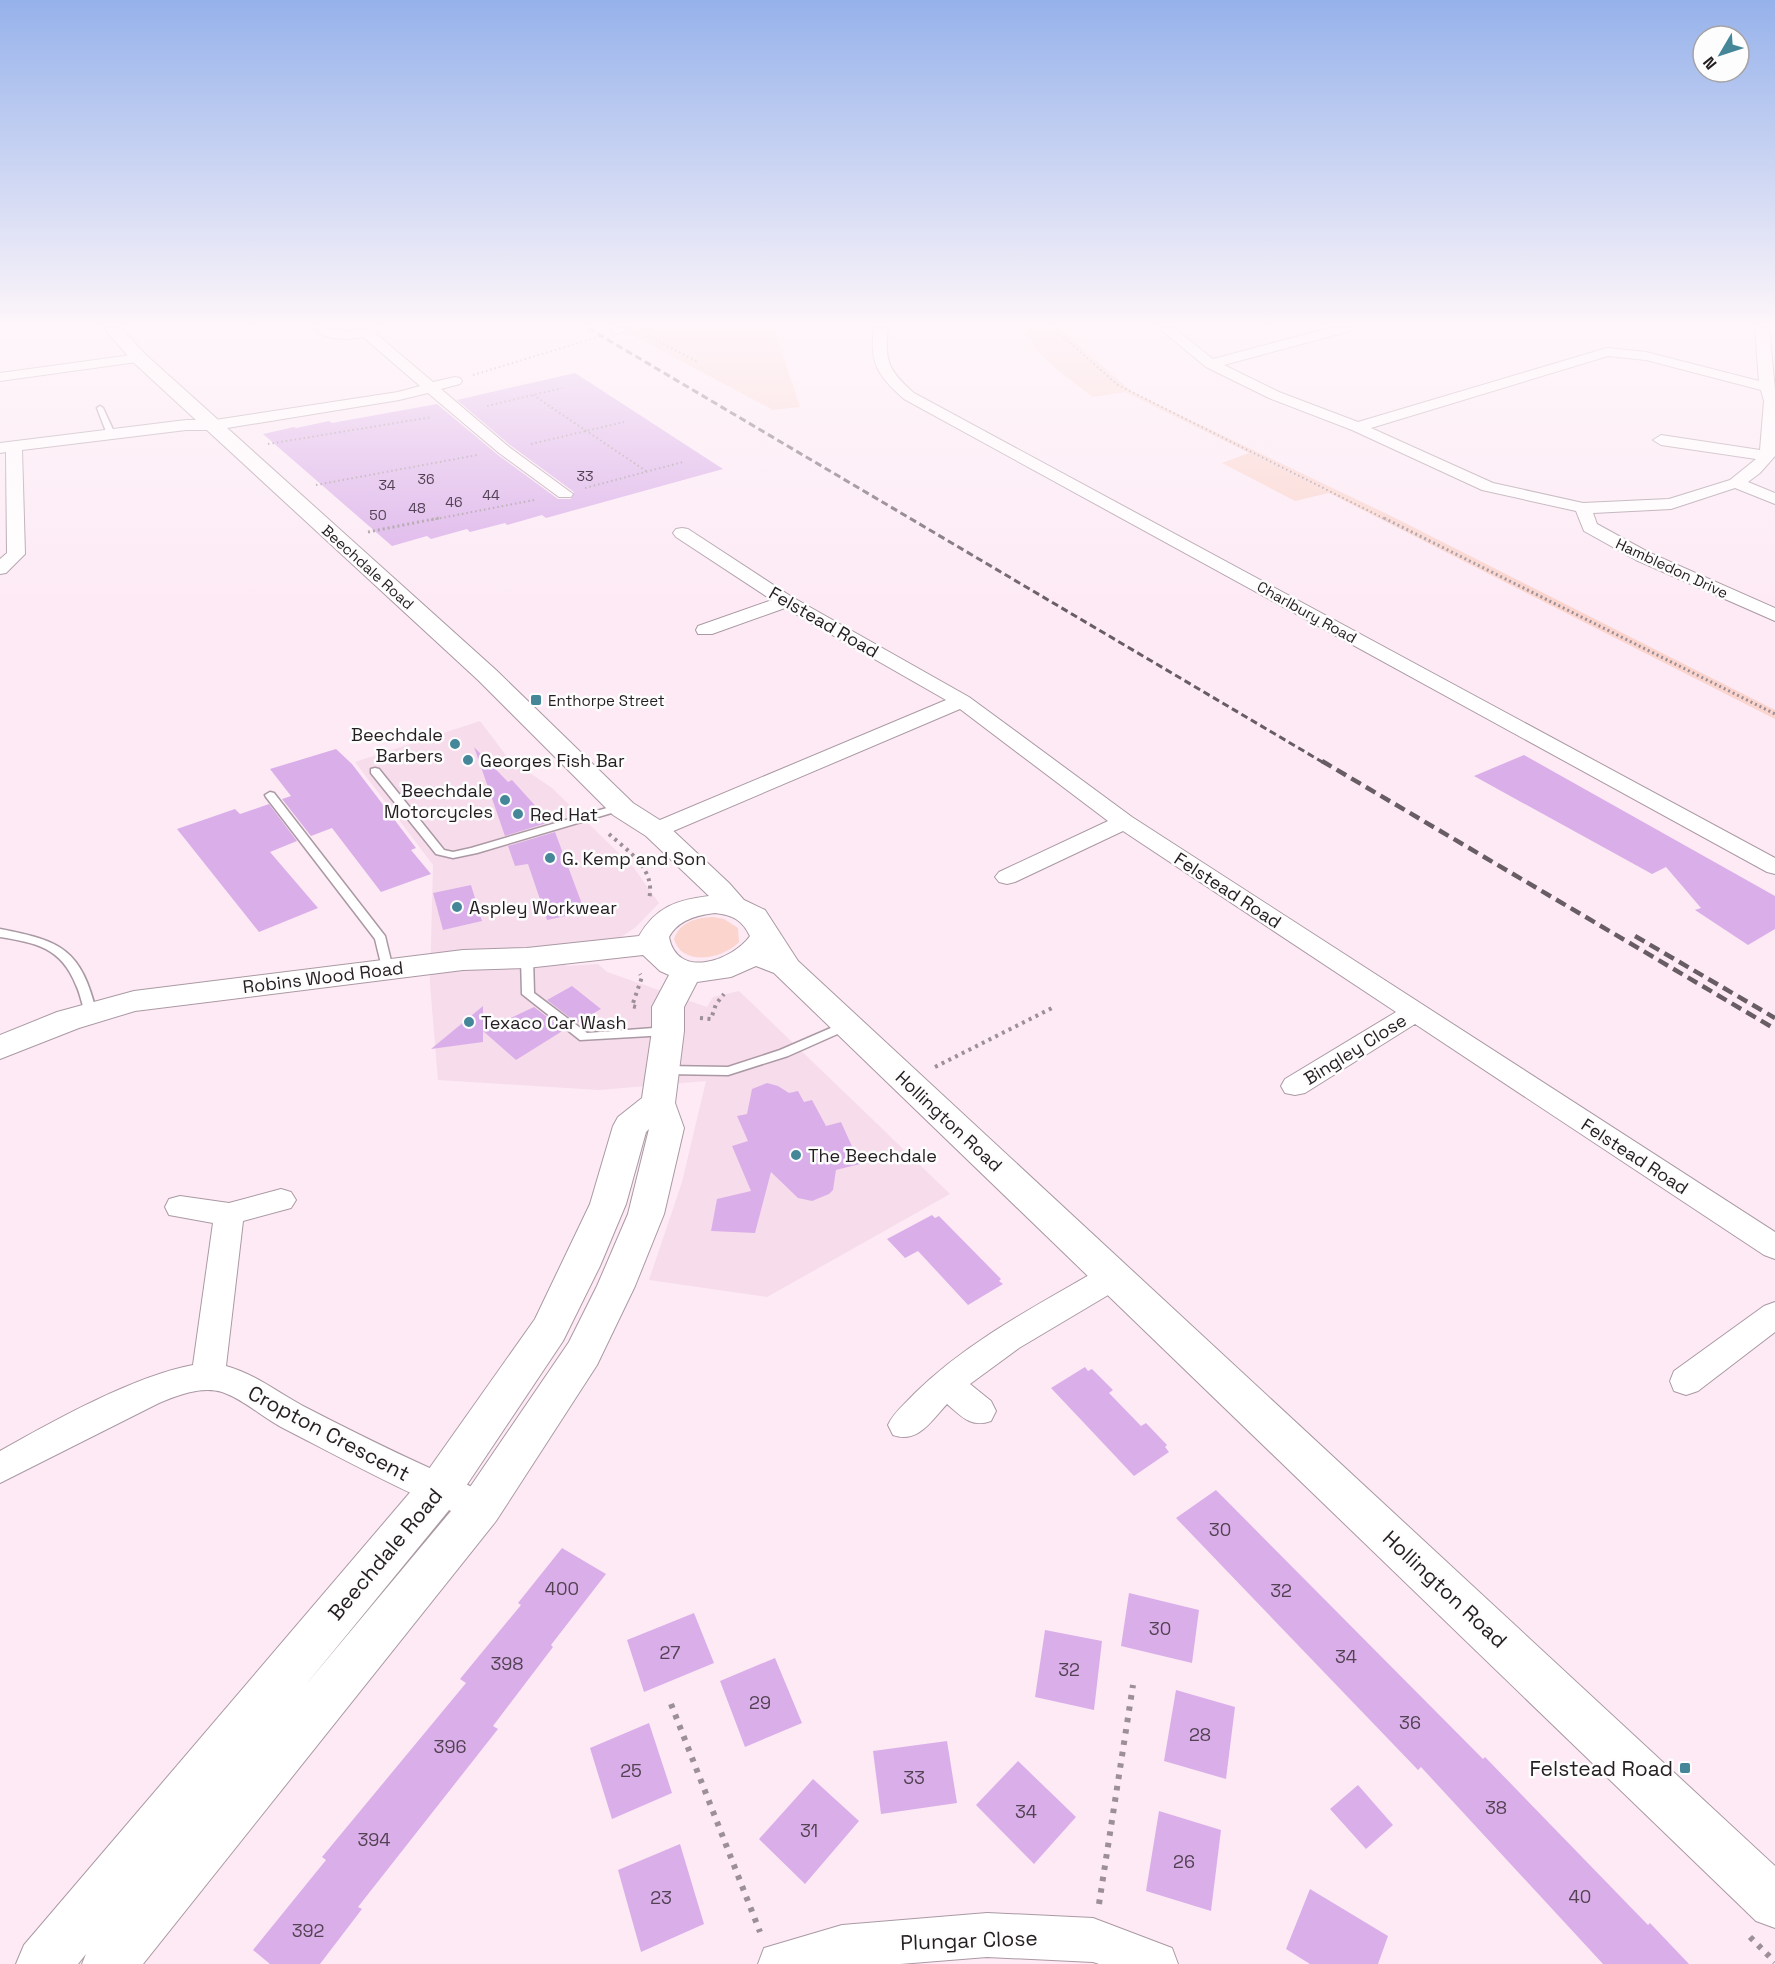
<svg xmlns="http://www.w3.org/2000/svg" width="1775" height="1964" viewBox="0 0 1775 1964" font-family="'Space Grotesk',sans-serif">
<style>
.built{fill:#f7dcec}
.green{fill:#fad4cd}
.building{fill:#daafe9}
.lines{fill:none;stroke-linecap:round;stroke-linejoin:round}
.service-casing{stroke:#aa99a3;stroke-width:3}
.minor-casing{stroke:#aa99a3;stroke-width:2}
.tertiary-casing{stroke:#aa99a3;stroke-width:2}
.path-far3{stroke:#9d8f97;stroke-width:2;stroke-dasharray:1.5 3;stroke-linecap:butt}
.path-far2{stroke:#9d8f97;stroke-width:3;stroke-dasharray:2 3;stroke-linecap:butt}
.path-far1{stroke:#9d8f97;stroke-width:4;stroke-dasharray:3 4.5;stroke-linecap:butt}
.path{stroke:#9d8f97;stroke-width:6;stroke-dasharray:4.5 7;stroke-linecap:butt}
.service{fill:#fff;fill-rule:evenodd}
.minor{fill:#fff;fill-rule:evenodd}
.tertiary{fill:#fff;fill-rule:evenodd}
.rail-far1{stroke:#685d63;stroke-width:3;stroke-dasharray:7 4;stroke-linecap:butt}
.rail{stroke:#685d63;stroke-width:4.5;stroke-dasharray:11 6;stroke-linecap:butt}
.poi-dot{fill:#458799;stroke:#fdfdfd;stroke-width:2}
.labels{text-anchor:middle;dominant-baseline:central;stroke-width:5;stroke-linejoin:round;paint-order:stroke}
.far-number-label{font-size:14px;fill:#524253}
.far-street-label{font-size:15px;fill:#241d21;stroke:#fdfdfd}
.far-poi-label{font-size:15px;fill:#241d21;stroke:#fdfdfd;text-anchor:start}
.street-label{font-size:18px;fill:#241d21;stroke:#fdfdfd}
.poi-label{font-size:18px;fill:#241d21;stroke:#fdfdfd;text-anchor:start}
.near-number-label{font-size:18px;fill:#524253}
.near-street-label{font-size:21px;fill:#241d21;stroke:#fdfdfd}
.near-poi-label{font-size:21px;fill:#241d21;stroke:#fdfdfd;text-anchor:end}
</style>
<rect width="100%" height="100%" fill="#fdeaf5"/>
<path class="built" d="M480,721L508,758L552,788L634,868L659,903L636,927L618,939L558,947L566,966L598,964L607,972L707,1007L713,997L739,991L950,1194L767,1297L649,1280L682,1182L706,1081L599,1090L438,1080L430,984L433,865L355,762Z"/>
<path class="green" d="M636,328H774L800,407L773,410L627,332Z
M1025,328H1059L1132,392L1393,517L1775,710V719L1329,493L1295,501L1222,463L1249,453L1125,392L1093,397C1074,382 1029,352 1025,328Z
M713,917L724,919L738,928L739,942C723,959 682,967 674,939C681,921 696,918 713,917Z"/>
<path class="building" d="M575,373L723,469L546,518L542,515L507,525L505,523L470,532L467,529L431,539L427,536L392,546L263,434L294,427L296,428L329,421L332,423L437,404L498,455L558,499H571L574,492L510,445L457,400Z
M474,747L508,782L512,780L550,822L505,836Z
M336,749L352,764L416,848L411,850L431,874L381,892L332,828L311,836L282,799L291,796L270,769Z
M1524,755L1775,896V929L1748,945L1695,910L1701,908L1666,867L1652,874L1474,776Z
M269,804L297,841L270,852L318,908L259,932L177,829L235,809L240,814Z
M555,832L585,912L547,920L528,864L515,866L508,846Z
M471,885L482,921L443,930L433,893Z
M572,986L601,1009L577,1023L547,1000Z
M483,1006V1042L431,1049Z
M534,1007L564,1030L516,1060L483,1031Z
M767,1083L778,1086L789,1093L798,1091L804,1102L812,1100L826,1126L841,1122L860,1164L836,1170L833,1190L829,1194L812,1201L798,1198L771,1172L755,1233L711,1231L717,1199L751,1191L732,1146L748,1141L737,1116L747,1114L752,1089Z
M932,1215L935,1218L939,1216L1001,1279L999,1281L1003,1284L968,1305L918,1251L905,1258L887,1239Z
M1085,1367L1088,1371L1092,1369L1113,1390L1109,1393L1141,1426L1146,1423L1167,1445L1165,1447L1169,1452L1134,1476L1051,1388Z
M1216,1490L1483,1759L1485,1757L1648,1925L1650,1923L1689,1964H1603L1421,1767L1418,1770L1176,1518Z
M562,1548L606,1574L551,1645L553,1647L493,1726L498,1729L358,1907L362,1909L320,1964H270L253,1950L326,1860L322,1857L466,1683L460,1679L521,1605L518,1603Z
M1129,1593L1199,1610L1192,1663L1121,1646Z
M694,1613L714,1663L644,1692L627,1640Z
M1045,1630L1102,1641L1094,1710L1035,1697Z
M775,1658L802,1723L745,1747L720,1681Z
M1176,1690L1235,1707L1226,1779L1164,1761Z
M649,1723L672,1793L612,1819L590,1748Z
M947,1741L957,1803L881,1814L873,1751Z
M1018,1761L1076,1817L1034,1864L976,1805Z
M813,1779L859,1821L805,1884L759,1839Z
M1358,1785L1393,1825L1366,1849L1330,1809Z
M1159,1811L1221,1830L1211,1911L1146,1891Z
M680,1844L704,1924L641,1952L618,1870Z
M1310,1889L1388,1936L1378,1964H1310L1286,1949Z"/>
<g class="lines">
<defs>
<path id="service" d="M100,406L103,408L115,434L114,436L107,434L97,408Z
M375,768L379,769L444,850L453,852L471,848L617,805H625L626,807L625,809L477,853L453,858L436,854L371,773V769Z
M270,792L274,793L385,936L393,969L391,972H383L375,939L266,797L265,795Z
M0,929C62,941 81,949 97,1014L95,1017H87C82,1007 81,995 76,985C61,947 36,943 0,937Z
M527,954L533,958L534,993L587,1033L667,1027L673,1031L667,1035L580,1040L522,994L521,958Z
M847,1021L853,1025L851,1028L788,1056L728,1075L664,1074L658,1070L664,1066L728,1067L780,1050Z"/>
<path id="minor" d="M314,328L349,331L384,328L375,333L433,382L455,377L460,378L462,381L460,384L441,389L509,447L573,494L571,497H559L499,453L428,393L399,400L215,430H186L22,450L25,554L6,573L0,574V559L7,553L6,452L0,453V443L186,420H215L398,392L420,386L363,337C347,340 326,341 314,328Z
M613,328H630L618,334L613,333Z
M874,328H888C884,361 889,371 914,393L1775,858V874L1767,872L904,399C878,376 869,363 874,328Z
M1159,328H1174L1213,359L1330,328H1352L1350,331L1224,365L1279,392L1358,422L1607,348L1646,352L1759,381L1755,328H1769L1775,390V456L1760,473L1748,482L1775,493V504L1735,488L1671,509L1593,513L1597,524L1648,552L1775,608V621L1636,560L1584,531L1576,511L1482,490L1352,430L1269,398L1206,367ZM1608,356L1646,360L1761,390L1764,401L1760,450L1661,435L1653,440L1661,445L1756,459L1730,480L1669,499L1583,503L1493,483L1371,428Z
M139,354L144,355L146,358L144,361L0,381V373Z
M682,528L688,529L792,597L969,697L1132,817L1775,1232V1259L1764,1255L1415,1024L1305,1093L1295,1095L1285,1093L1281,1086L1285,1079L1396,1012L1123,831L1015,882L1007,884L999,882L995,877L999,872L1108,821L960,709L664,835L656,837L648,835L645,830L648,825L946,700L785,608L712,634H698L696,630L698,626L772,600L676,537L673,533L676,529Z
M281,1189L291,1192L296,1200L291,1208L243,1221L226,1366C255,1374 277,1392 303,1406C365,1438 428,1469 494,1496L499,1507L494,1518L481,1523C412,1497 347,1461 281,1427C262,1417 243,1399 222,1392C201,1386 178,1395 159,1403L0,1483V1451C53,1421 134,1376 193,1365L213,1223L169,1215L165,1207L169,1199L180,1196L229,1203Z
M1114,1264L1125,1267L1130,1276L1125,1285L1019,1348L970,1384L991,1401L996,1411L991,1421C971,1428 962,1417 947,1404C931,1421 918,1444 893,1435L888,1425C894,1412 905,1404 915,1393C969,1340 1038,1305 1103,1267Z
M1775,1302V1332L1698,1391L1686,1395L1674,1391L1670,1381L1674,1371L1764,1306Z
M987,1913L1093,1918L1172,1948L1178,1964H1099L1093,1962L987,1957L900,1964H758L764,1948L842,1925Z"/>
<path id="tertiary" d="M104,328H121L145,354L496,670L633,803L666,824L729,883L744,900L765,910L798,961L1775,1866V1928L1756,1921L774,973L756,966L731,977L697,982L684,1007V1031L675,1103L684,1128L664,1214L635,1286L597,1365L496,1521L143,1964H82L86,1954L78,1964H16L24,1945L424,1476L535,1319L590,1204L613,1126L618,1117L642,1098L652,1031V1007L669,975L660,971L643,955L527,968L463,970L135,1011L79,1028L0,1059V1035L57,1012L134,991L463,950L527,948L639,936C656,907 676,900 709,896L646,836L613,815L478,680L133,362ZM715,913C733,915 742,920 750,936C732,961 677,980 669,937C678,920 697,915 715,913ZM649,1129L628,1214L597,1286L569,1342L466,1493L304,1687L454,1504L563,1341L600,1266L626,1204L646,1132Z"/>
</defs>
<use href="#service" class="service-casing"/>
<use href="#minor" class="minor-casing"/>
<use href="#tertiary" class="tertiary-casing"/>
<path class="path-far3" d="M652,328L644,334L698,362
M1053,328L1118,385L1387,520
M473,375L601,336
M533,395L646,471
M487,406L562,388
M268,444L432,417
M531,444L624,422
M316,485L477,455
M585,488L683,462
M431,520L534,500"/>
<path class="path-far2" d="M1384,518L1775,714
M368,532L439,518"/>
<path class="path-far1" d="M609,834C629,852 656,869 649,899
M636,1007L632,1006L642,977L640,974
M700,1018L711,1019L716,1004L724,994
M935,1067L1052,1008"/>
<path class="path" d="M671,1704L760,1932
M1099,1904L1133,1685
M1750,1937L1775,1962"/>
<use href="#service" class="service"/>
<use href="#minor" class="minor"/>
<use href="#tertiary" class="tertiary"/>
<path class="rail-far1" d="M588,328L1324,763"/>
<path class="rail" d="M1322,761L1775,1029
M1635,936L1775,1018"/>
</g>
<linearGradient id="sky" x2="0" y2="1"><stop stop-color="#96b2eb"/><stop offset="0.54" stop-color="#fef6fa"/><stop offset="1" stop-color="#fef6fa" stop-opacity="0"/></linearGradient>
<rect width="1775" height="603" fill="url(#sky)"/>
<g class="poi-dot">
<rect x="530" y="694" width="12" height="12" rx="3"/>
<circle cx="455" cy="744" r="6"/>
<circle cx="468" cy="760" r="6"/>
<circle cx="505" cy="800" r="6"/>
<circle cx="518" cy="814" r="6"/>
<circle cx="550" cy="858" r="6"/>
<circle cx="457" cy="907" r="6"/>
<circle cx="469" cy="1022" r="6"/>
<circle cx="796" cy="1155" r="6"/>
<rect x="1679" y="1762" width="12" height="12" rx="3"/>
</g>
<g class="labels">
<g class="far-number-label">
<text x="585" y="476">33</text>
<text x="426" y="479">36</text>
<text x="387" y="485">34</text>
<text x="491" y="495">44</text>
<text x="454" y="502">46</text>
<text x="417" y="508">48</text>
<text x="378" y="515">50</text>
</g>
<g class="far-street-label">
<text transform="translate(368 567) rotate(42)">Beechdale Road</text>
<text transform="translate(1672 568) rotate(25)">Hambledon Drive</text>
<text transform="translate(1307 612) rotate(29)">Charlbury Road</text>
</g>
<g class="far-poi-label">
<text x="548" y="700">Enthorpe Street</text>
</g>
<g class="street-label">
<text transform="translate(824 622) rotate(30)">Felstead Road</text>
<text transform="translate(1228 890) rotate(33)">Felstead Road</text>
<text transform="translate(323 977) rotate(-7)">Robins Wood Road</text>
<text transform="translate(1355 1049) rotate(-32)">Bingley Close</text>
<text transform="translate(949 1121) rotate(43)">Hollington Road</text>
<text transform="translate(1635 1156) rotate(33)">Felstead Road</text>
</g>
<g class="poi-label">
<text x="443" y="734" text-anchor="end">Beechdale<tspan x="443" dy="21">Barbers</tspan></text>
<text x="480" y="760">Georges Fish Bar</text>
<text x="493" y="790" text-anchor="end">Beechdale<tspan x="493" dy="21">Motorcycles</tspan></text>
<text x="530" y="814">Red Hat</text>
<text x="562" y="858">G. Kemp and Son</text>
<text x="469" y="907">Aspley Workwear</text>
<text x="481" y="1022">Texaco Car Wash</text>
<text x="808" y="1155">The Beechdale</text>
</g>
<g class="near-number-label">
<text x="1220" y="1529">30</text>
<text x="562" y="1588">400</text>
<text x="1281" y="1590">32</text>
<text x="1160" y="1628">30</text>
<text x="670" y="1652">27</text>
<text x="1346" y="1656">34</text>
<text x="507" y="1663">398</text>
<text x="1069" y="1669">32</text>
<text x="760" y="1702">29</text>
<text x="1410" y="1722">36</text>
<text x="1200" y="1734">28</text>
<text x="450" y="1746">396</text>
<text x="631" y="1770">25</text>
<text x="914" y="1777">33</text>
<text x="1496" y="1807">38</text>
<text x="1026" y="1811">34</text>
<text x="809" y="1830">31</text>
<text x="374" y="1839">394</text>
<text x="1184" y="1861">26</text>
<text x="1580" y="1896">40</text>
<text x="661" y="1897">23</text>
<text x="308" y="1930">392</text>
</g>
<g class="near-street-label">
<text transform="translate(329 1433) rotate(28)">Cropton Crescent</text>
<text transform="translate(385 1554) rotate(-50)">Beechdale Road</text>
<text transform="translate(1445 1589) rotate(43)">Hollington Road</text>
<text transform="translate(969 1940) rotate(-2)">Plungar Close</text>
</g>
<g class="near-poi-label">
<text x="1673" y="1768">Felstead Road</text>
</g>
</g>
<g transform="translate(1721 54) rotate(231)"><circle r="28" fill="#fdfdfd" stroke="#a6a3a5" stroke-width="1.5"/>
<path d="M0-4.5L10 22L0 15L-10 22Z" fill="#458799"/>
<text y="-9" font-size="16" font-weight="bold" text-anchor="middle" fill="#241d21">N</text>
</g>
</svg>
